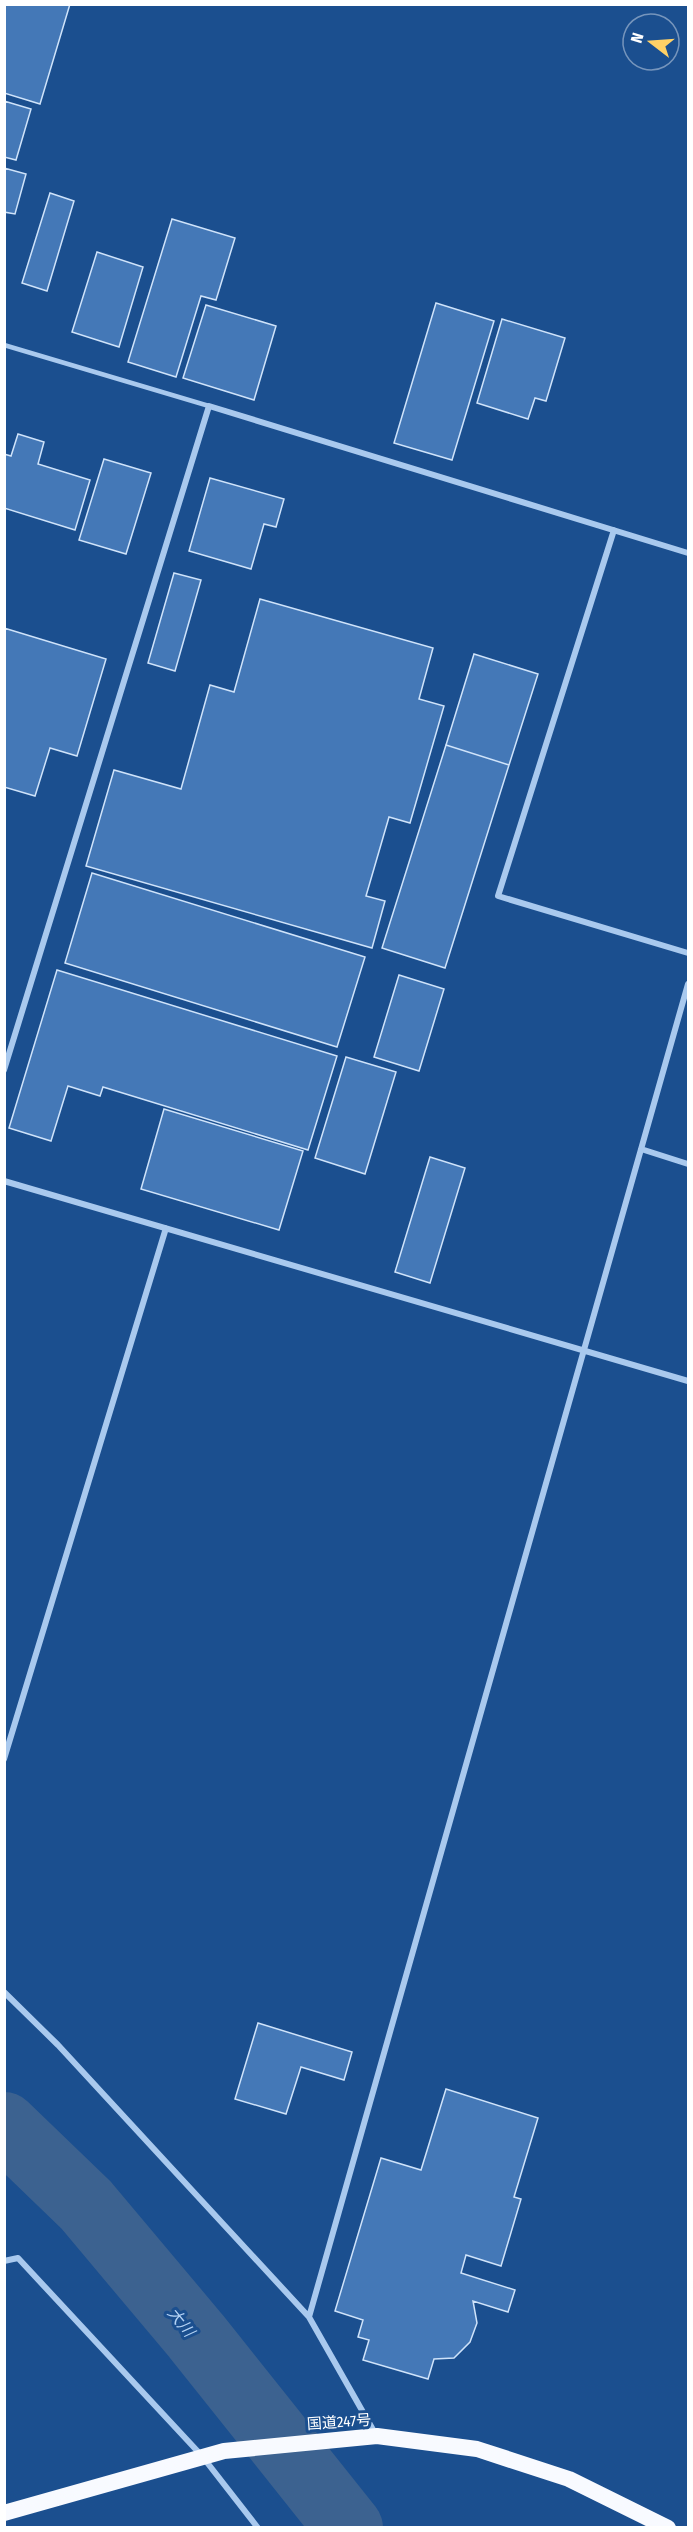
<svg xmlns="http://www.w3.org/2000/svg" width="693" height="2532" viewBox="0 0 693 2532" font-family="'Fira Sans Condensed','Noto Sans JP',sans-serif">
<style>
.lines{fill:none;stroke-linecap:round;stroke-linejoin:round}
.river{stroke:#3c6290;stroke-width:68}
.building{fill:#4478b7;stroke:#cfe3fa;stroke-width:1.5}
.service{stroke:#a9c9ee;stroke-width:4.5}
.minor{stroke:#a9c9ee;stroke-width:6}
.trunk{stroke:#f8faff;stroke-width:16}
.labels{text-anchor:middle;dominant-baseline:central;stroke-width:6;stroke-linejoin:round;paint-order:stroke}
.street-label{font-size:15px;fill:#fff;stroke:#1b4f8f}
.water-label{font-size:16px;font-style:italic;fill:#b5d3f5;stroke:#1b4f8f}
</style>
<rect width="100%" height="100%" fill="#1b4f8f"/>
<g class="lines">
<path class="river" d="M4,2126L86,2205L196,2336L349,2528"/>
</g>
<path class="building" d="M4,4H70L40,104L4,93Z
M4,101L31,109L16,160L4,157Z
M4,168L26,174L15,214L4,212Z
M50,193L74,201L47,291L22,283Z
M172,219L235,238L216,300L201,296L176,377L128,362Z
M97,252L143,267L119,347L72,332Z
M436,303L494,321L452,460L394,443Z
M206,305L276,326L254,400L183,378Z
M502,319L565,338L546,401L535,398L528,419L477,403Z
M18,434L44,442L38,464L90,480L75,530L4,508V454L11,456Z
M104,459L151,473L126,554L79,540Z
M210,478L284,499L276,527L264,524L251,569L189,551Z
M174,573L201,580L175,671L148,663Z
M260,599L433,648L419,699L444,706L410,823L389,817L366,896L385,901L372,948L86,866L114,770L181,789L210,685L234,692Z
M4,628L106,659L77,756L50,748L35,796L4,787Z
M474,654L538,674L509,765L446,745Z
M446,745L509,765L445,968L382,948Z
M92,873L365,957L337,1047L65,963Z
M57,970L337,1056L308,1150L103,1087L100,1096L68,1086L51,1141L9,1128Z
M399,975L444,989L419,1071L374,1057Z
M346,1057L396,1072L365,1174L315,1158Z
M164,1109L303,1151L279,1230L141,1189Z
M430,1157L465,1168L430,1283L395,1272Z
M258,2023L352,2052L344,2080L301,2067L286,2114L235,2099Z
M446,2089L538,2118L514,2197L521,2199L501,2266L466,2255L461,2273L515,2290L508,2312L473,2301L477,2323L470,2342L454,2358L434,2359L428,2379L363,2360L369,2340L358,2337L363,2320L335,2311L381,2158L421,2170Z"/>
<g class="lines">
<path class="service" d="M4,345L209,406"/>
<path class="minor" d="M614,530L498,896L688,953
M4,1070L209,406L688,553
M641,1149L688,1164
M4,1181L688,1381
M4,1759L166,1228
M4,1992L58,2045L309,2317L376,2435
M4,2261L18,2258L202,2456L258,2528
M309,2317L688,984"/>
<path class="trunk" d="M4,2513L224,2451L377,2436L477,2449L569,2479L668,2528"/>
</g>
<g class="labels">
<g class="street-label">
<text transform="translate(339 2422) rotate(-4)">国道247号</text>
</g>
<g class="water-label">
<text transform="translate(181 2322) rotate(51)">大川</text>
</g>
</g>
<rect width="693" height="2532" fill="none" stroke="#ffffff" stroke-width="12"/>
<g transform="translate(651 42) rotate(287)"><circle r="28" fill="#1b4f8f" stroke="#7695bc" stroke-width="1.5"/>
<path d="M0-4.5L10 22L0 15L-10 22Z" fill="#ffd166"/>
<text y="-9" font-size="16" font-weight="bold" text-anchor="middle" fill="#ffffff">N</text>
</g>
</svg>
